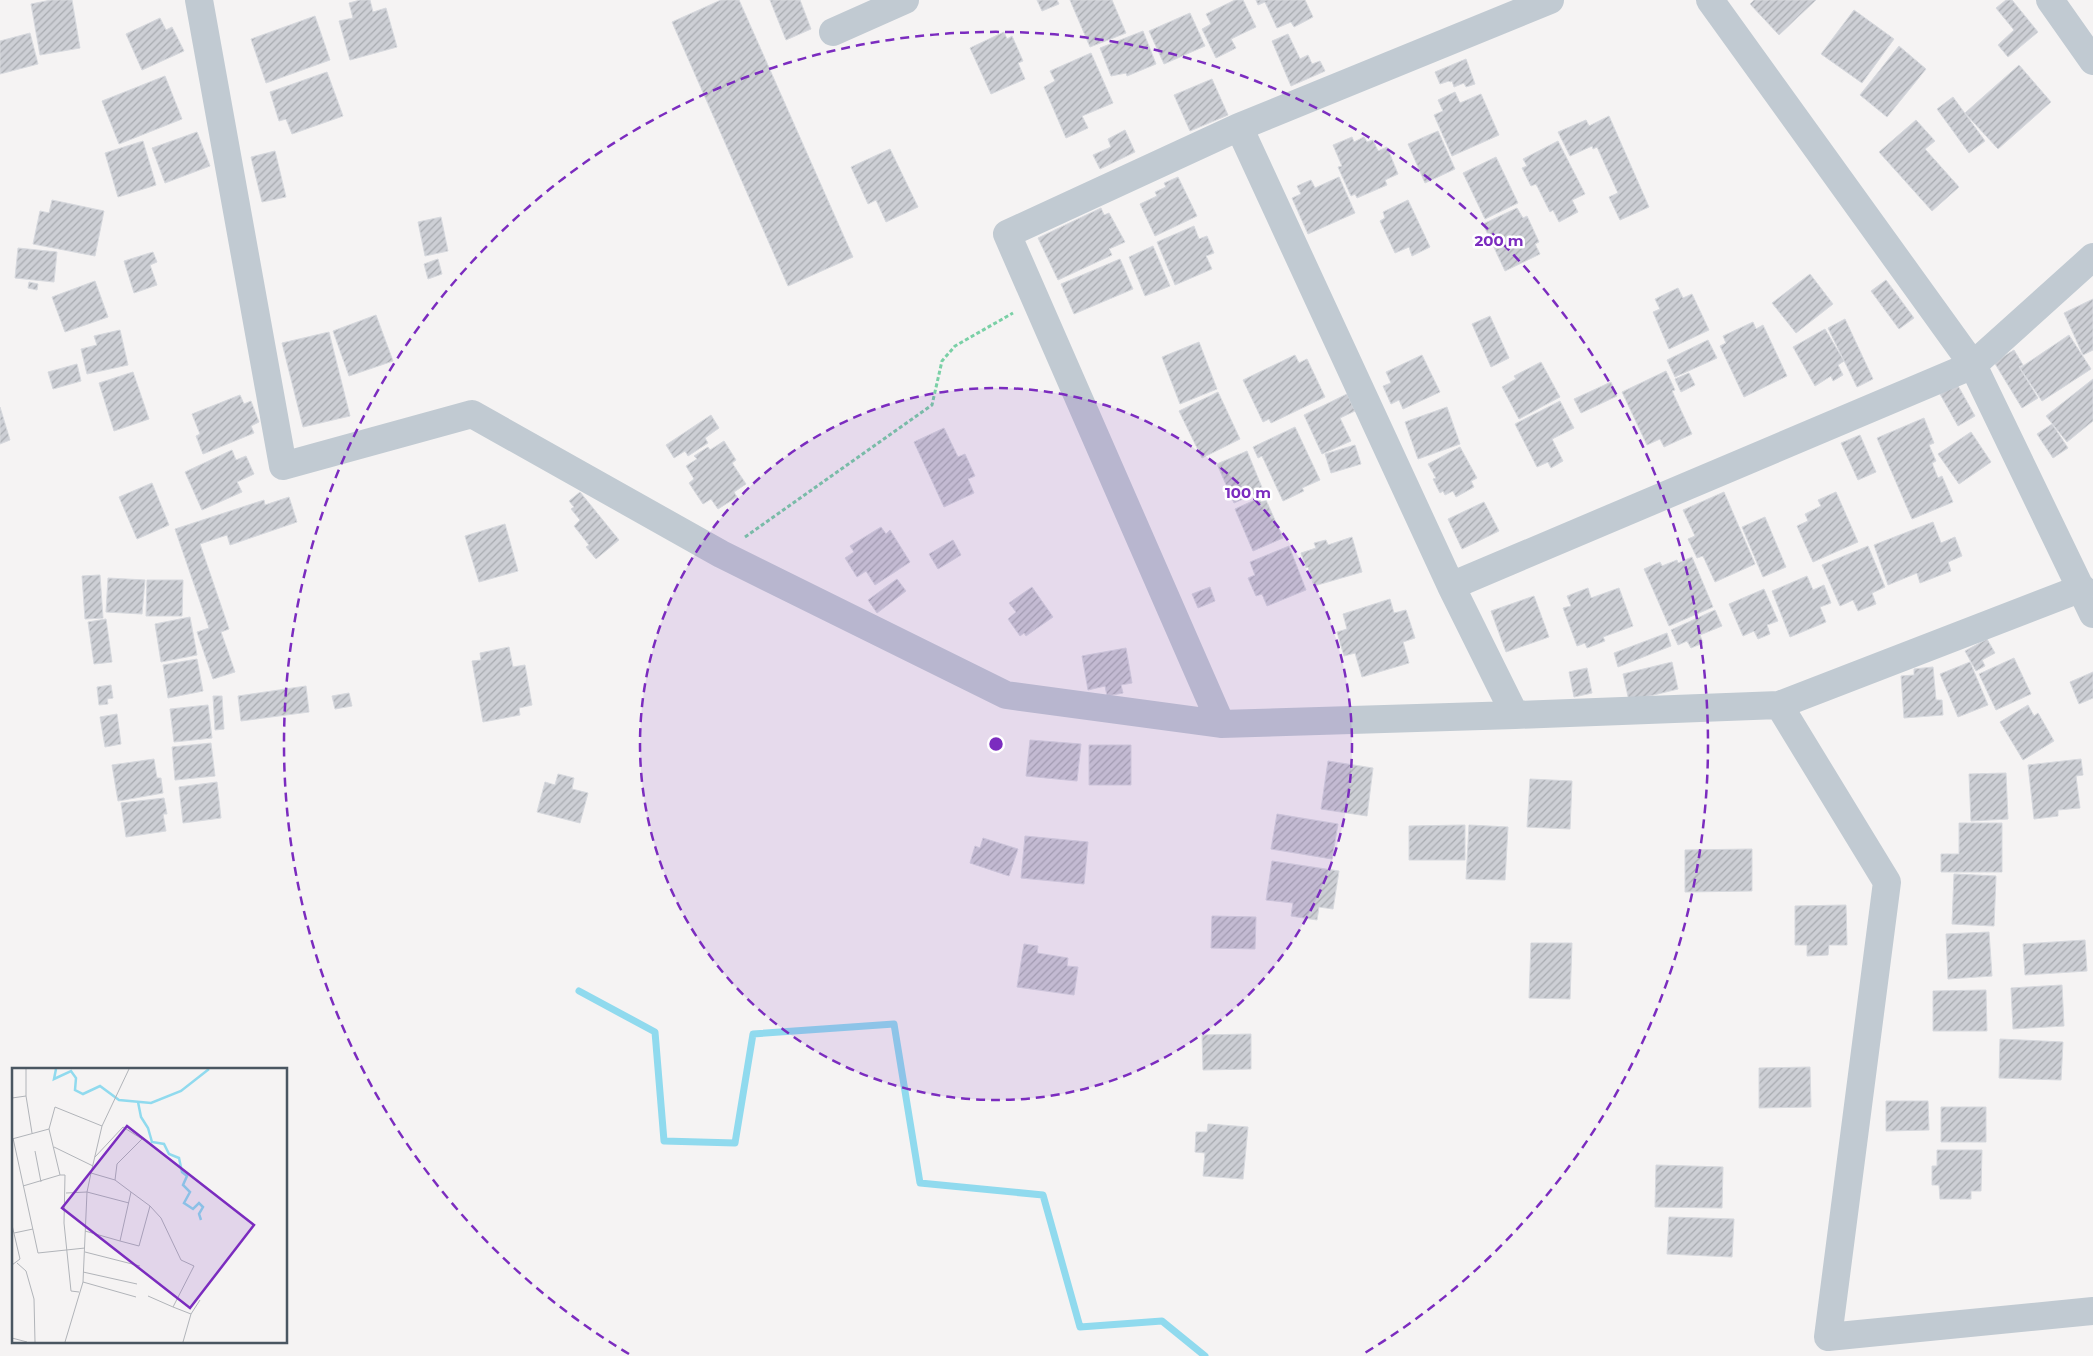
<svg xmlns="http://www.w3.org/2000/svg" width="2093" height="1356" viewBox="0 0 2093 1356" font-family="Montserrat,sans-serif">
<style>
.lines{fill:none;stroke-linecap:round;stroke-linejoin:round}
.stream{stroke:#90daee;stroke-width:7}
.building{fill:url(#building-hatch);stroke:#d7d9de}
.path{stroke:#7ad0a6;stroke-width:3;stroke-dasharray:4 2.5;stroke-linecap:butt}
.street{stroke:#c1cad2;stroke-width:28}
.ring{fill:none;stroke:#7b2cbf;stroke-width:2.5;stroke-dasharray:9 6}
.inset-river{fill:none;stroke:#90daee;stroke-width:2.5}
.inset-road{fill:none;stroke:#b1b4b9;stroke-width:1}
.view{fill:#7b2cbf;fill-opacity:0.15;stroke:#7b2cbf;stroke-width:2.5}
.inset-edge{fill:none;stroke:#4a5661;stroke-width:2.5}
.centre{fill:#7b2cbf;stroke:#fff;stroke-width:2.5}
.ring-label{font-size:15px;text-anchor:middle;font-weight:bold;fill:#7b2cbf;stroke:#fff;stroke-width:5;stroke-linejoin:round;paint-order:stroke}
</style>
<defs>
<pattern id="building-hatch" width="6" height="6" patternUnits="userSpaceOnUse" patternTransform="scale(1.25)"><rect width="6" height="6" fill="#cdcfd5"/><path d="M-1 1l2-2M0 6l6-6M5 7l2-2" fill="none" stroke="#a8abb0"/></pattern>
</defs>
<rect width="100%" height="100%" fill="#f5f3f3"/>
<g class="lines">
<path class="stream" d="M579,991L655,1032L664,1141L735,1143L753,1034L894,1024L920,1183L1043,1195L1080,1327L1162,1321L1205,1356"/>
</g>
<path class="building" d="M51,0H72L80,48L40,55L31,4Z
M360,0H370L373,12L386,8L397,47L350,60L339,21L353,18L349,3Z
M721,0H739L853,257L788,286L672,22Z
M770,0H800L811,29L786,40Z
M1037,0H1057L1059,4L1042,11Z
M1070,0H1112L1126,33L1090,47Z
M1235,0H1243L1256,27L1231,39L1236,48L1216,58L1202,29L1211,24L1206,14Z
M1256,0H1305L1313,17L1294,27L1291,22L1277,28L1265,2L1258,5Z
M1754,0H1816L1779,35L1750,4Z
M2006,0H2012L2038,32L2008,57L1998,45L2014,30L1996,8Z
M1854,10L1894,39L1862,83L1821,54Z
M1190,13L1205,46L1164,64L1149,31Z
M315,16L330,60L266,83L251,39Z
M160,18L166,30L172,27L184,51L142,70L126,34Z
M1143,31L1156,64L1127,76L1126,73L1111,76L1100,48Z
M1004,32L1007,39L1012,36L1023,61L1018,63L1025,79L991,94L970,48Z
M30,33L38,64L0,74V41Z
M1288,34L1300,59L1308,55L1312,64L1320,61L1325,71L1291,86L1272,41Z
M1899,46L1926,69L1887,117L1860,95Z
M1091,53L1113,103L1082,116L1088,128L1066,138L1044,87L1055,81L1050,71Z
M1466,59L1475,84L1466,87L1464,83L1454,87L1452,81L1450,82L1449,81L1440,84L1435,72Z
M2019,65L2051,102L1998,149L1965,113Z
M327,72L343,116L292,134L286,119L279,121L270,92Z
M165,76L182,119L119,144L102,101Z
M1212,79L1228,115L1190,131L1174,95Z
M1455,92L1460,103L1481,94L1499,135L1452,156L1434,115L1443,111L1438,100Z
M1953,97L1985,141L1969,153L1937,109Z
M1609,116L1649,207L1620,220L1609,197L1618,193L1597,147L1593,149L1592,146L1570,156L1558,132L1586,120L1589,126Z
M1916,120L1935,141L1925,149L1959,187L1932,211L1879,152Z
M1125,130L1135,152L1100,169L1093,155L1111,147L1108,139Z
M1438,131L1455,169L1425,183L1408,144Z
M197,132L210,166L165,183L152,148Z
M1352,137L1354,142L1364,137L1367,142L1373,140L1378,151L1387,147L1398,174L1385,180L1387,185L1357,198L1355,194L1351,196L1338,167L1342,166L1333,145Z
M143,141L156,185L118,197L105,153Z
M1558,141L1585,194L1572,200L1578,212L1559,222L1553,210L1550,212L1536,184L1531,186L1522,168L1527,166L1523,159Z
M890,149L918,207L886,222L876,200L868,204L851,167Z
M275,151L286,197L262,202L251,157Z
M1496,157L1518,203L1485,219L1463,173Z
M1178,177L1197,216L1155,236L1140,204L1157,196L1155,192L1166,187L1164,183Z
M1339,177L1355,213L1308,234L1292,198L1301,194L1297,186L1311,180L1315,188Z
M52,200L104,211L95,256L33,244L40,211L49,213Z
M1408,200L1430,247L1412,256L1409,247L1395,253L1380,221L1385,218L1383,212Z
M1101,208L1104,215L1109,213L1125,242L1109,249L1112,255L1058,280L1038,238Z
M1517,208L1523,218L1527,216L1539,242L1535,244L1540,254L1505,271L1483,224Z
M441,217L448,251L425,256L418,222Z
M1194,226L1199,239L1207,236L1214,253L1206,256L1212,269L1175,285L1157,242Z
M1153,246L1170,286L1145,296L1129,257Z
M18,248L57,252L54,282L15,278Z
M153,252L157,262L150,265L157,285L134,293L124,261Z
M438,259L442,274L428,279L424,264Z
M1120,259L1133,289L1074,314L1061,284Z
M1810,274L1833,304L1796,333L1772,303Z
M1886,280L1914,318L1899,329L1871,291Z
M95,281L108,317L65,332L52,297Z
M29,282L38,284L37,290L28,288Z
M1678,288L1683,298L1692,294L1709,330L1669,349L1653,312L1660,309L1655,299Z
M2093,299V350L2083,355L2064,313Z
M376,315L393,361L349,376L333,331Z
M1490,316L1509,358L1491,367L1472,324Z
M1845,319L1873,379L1857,387L1828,328Z
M1753,322L1756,329L1763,325L1787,376L1744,397L1720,346L1726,343L1723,336Z
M1825,329L1844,361L1838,365L1843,375L1833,381L1831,376L1815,386L1793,347Z
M120,330L128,365L87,374L81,349L97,345L94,336Z
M329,332L350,416L303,427L282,343Z
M2069,335L2091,369L2042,401L2020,368Z
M1708,340L1717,358L1675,377L1667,360Z
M1199,342L1217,389L1180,404L1162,357Z
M2014,350L2023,365L2019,367L2038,398L2022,408L1994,362Z
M1295,355L1299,363L1307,359L1325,397L1271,423L1269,419L1263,422L1243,380Z
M1422,355L1440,392L1403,409L1399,400L1391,404L1383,386L1391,383L1386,372Z
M1541,362L1560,397L1519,419L1502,387L1516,379L1514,376Z
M77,364L81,381L53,389L48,372Z
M1666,371L1675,390L1672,391L1692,434L1664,447L1660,439L1647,445L1622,392Z
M133,372L149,419L114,431L99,383Z
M1689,373L1695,385L1681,392L1675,379Z
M2093,379V421L2067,442L2046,416Z
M1611,382L1617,396L1581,413L1574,399Z
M1957,384L1975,416L1958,426L1940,394Z
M1218,392L1240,439L1202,458L1179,411Z
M1347,394L1355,411L1340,418L1351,441L1322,454L1304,415Z
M240,395L244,404L251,401L259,422L251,426L254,433L203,454L196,436L200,434L192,414Z
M1560,401L1574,428L1552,439L1563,461L1551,468L1548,462L1537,467L1515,424Z
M0,407L10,440L0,444Z
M1447,407L1460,444L1418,459L1405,422Z
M711,415L719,428L705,438L708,443L688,456L685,451L674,458L666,445Z
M1924,418L1934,443L1929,445L1936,461L1932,463L1938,478L1942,476L1953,502L1912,519L1877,438Z
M2052,424L2068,448L2053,458L2037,434Z
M1295,427L1320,480L1302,488L1304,491L1283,501L1262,456L1258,458L1253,447Z
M944,428L958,457L965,454L975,476L968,479L974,493L944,507L914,442Z
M1971,432L1991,462L1959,484L1938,454Z
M1860,435L1876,472L1858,480L1841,443Z
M724,441L736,460L732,463L746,484L734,492L737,497L718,509L711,499L703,504L689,483L694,479L686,466L697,459L694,456L708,447L710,450Z
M1355,445L1361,464L1331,473L1325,454Z
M1460,447L1477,478L1471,481L1474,487L1456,497L1453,491L1445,495L1443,491L1440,493L1433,479L1436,478L1428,464Z
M232,450L236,460L246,456L254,474L237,482L242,492L202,510L185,472Z
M1247,451L1263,490L1234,503L1217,464Z
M152,483L169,525L137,539L119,497Z
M580,492L619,540L596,559L586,547L589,545L574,526L580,520L571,509L574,507L569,501Z
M1724,492L1755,564L1715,582L1703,556L1697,558L1688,539L1695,536L1683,510Z
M1836,492L1858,542L1813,562L1797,526L1808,521L1805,514L1821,506L1818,500Z
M289,497L297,522L230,545L227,535L200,544L229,629L221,632L235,672L213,679L197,632L209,628L175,529L264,500L265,505Z
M1259,498L1261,502L1266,500L1283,538L1253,551L1235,509Z
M1484,502L1499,531L1462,549L1448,519Z
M1765,517L1786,567L1763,577L1742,527Z
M1933,522L1941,543L1955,537L1962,556L1948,562L1951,571L1920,583L1917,573L1888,585L1874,545Z
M505,524L518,571L479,582L465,536Z
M881,527L886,534L890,530L910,562L875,585L866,571L857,577L845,558L854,552L850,546Z
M1352,537L1362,572L1314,586L1308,567L1306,568L1301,553L1316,548L1314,543L1326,540L1328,545Z
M953,540L961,555L938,569L929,554Z
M1289,546L1306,590L1267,606L1262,594L1256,596L1248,578L1255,575L1250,562Z
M1868,546L1885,587L1872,593L1876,604L1858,611L1853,600L1840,606L1822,565Z
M1692,557L1713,607L1669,626L1644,569L1660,562L1662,566L1677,560L1678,563Z
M100,575L103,618L85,619L82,576Z
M1807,576L1813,590L1824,585L1831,603L1820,607L1826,622L1790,637L1772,591Z
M108,578L145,580L142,614L106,612Z
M897,579L906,591L877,613L868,600Z
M147,580H183L182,616H146Z
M1032,587L1053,617L1026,636L1024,633L1020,636L1008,619L1016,612L1009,603Z
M1210,587L1215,601L1198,608L1192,594Z
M1588,588L1591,598L1619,588L1633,626L1603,637L1605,641L1587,648L1585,643L1577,646L1563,608L1571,606L1567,596Z
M1764,589L1778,621L1767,625L1770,634L1758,639L1754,631L1743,636L1729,604Z
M1534,596L1549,637L1506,652L1491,611Z
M1390,599L1394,613L1406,610L1415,638L1403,642L1409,663L1362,677L1355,653L1344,656L1337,632L1347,629L1343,614Z
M1715,610L1722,626L1700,635L1703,643L1691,648L1687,641L1678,645L1671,630Z
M190,617L197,655L161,662L155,624Z
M106,619L112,662L94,664L88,622Z
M1667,633L1671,646L1618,667L1614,653Z
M1987,639L1995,653L1982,660L1985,666L1976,671L1965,651Z
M509,647L513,667L525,665L532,705L519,708L520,715L483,722L472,661L481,660L480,653Z
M1126,648L1132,683L1121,685L1123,693L1107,696L1105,686L1088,690L1082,656Z
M2014,658L2031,694L1996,710L1979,674Z
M197,659L203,691L168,698L163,665Z
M1672,662L1678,689L1629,701L1623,674Z
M1970,662L1988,705L1958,717L1940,674Z
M1933,667L1936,700H1942L1943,715L1904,718L1901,676L1914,675V669Z
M1587,668L1592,693L1574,697L1569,672Z
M2093,672V698L2079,704L2070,682Z
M111,685L113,698L107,699L108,704L99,705L97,687Z
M306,686L309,712L241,721L238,696Z
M349,693L352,706L335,709L332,696Z
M213,696H222L224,729L215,730Z
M208,705L212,738L174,742L170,709Z
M2028,705L2034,716L2038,713L2054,741L2023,760L2000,722Z
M117,714L121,744L105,747L100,717Z
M1030,740L1081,744L1077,781L1026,776Z
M211,743L215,776L175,780L172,747Z
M1089,745H1131V785H1089Z
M154,759L157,778H161L163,793L118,801L112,765Z
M2081,759L2083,775L2076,776L2080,808L2058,810V816L2034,819L2028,765Z
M1328,761L1373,768L1367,816L1321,809Z
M2006,773L2008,819L1971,821L1969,774Z
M558,774L574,778L572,789L588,793L580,823L537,812L545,782L555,785Z
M1530,779L1572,781L1570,829L1527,827Z
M217,782L221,818L183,823L179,787Z
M164,798L167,814H163L166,831L126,837L121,803Z
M1277,814L1338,824L1332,859L1271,849Z
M1959,823H2002V872H1941V854H1959Z
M1465,825V860H1409V826Z
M1469,825L1508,827L1505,880L1466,879Z
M1025,836L1088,842L1084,884L1021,878Z
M983,838L1018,849L1009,876L970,863L975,846L980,848Z
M1752,849V891L1685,892V850Z
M1272,861L1339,871L1333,909L1319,907L1317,920L1291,916L1293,903L1266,900Z
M1954,874L1996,876L1994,926L1952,924Z
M1846,905L1847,945H1829L1828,955L1807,956V945H1795V906Z
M1212,916L1256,917L1255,949L1211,948Z
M1989,932L1992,976L1948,979L1946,934Z
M2085,940L2087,971L2025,975L2023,944Z
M1531,943H1572L1570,999L1529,998Z
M1024,944L1038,946L1037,953L1068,958L1067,966L1078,967L1074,995L1017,987Z
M2062,985L2064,1026L2013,1029L2011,988Z
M1986,990L1987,1031H1933V991Z
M1251,1034V1069L1203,1070L1202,1035Z
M2000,1039L2063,1042L2061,1080L1999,1078Z
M1810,1067L1811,1107L1759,1108V1068Z
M1886,1101H1928L1929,1130L1886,1131Z
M1941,1107H1986V1142H1941Z
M1208,1124L1248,1127L1243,1179L1203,1176L1205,1153L1195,1152L1196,1132H1207Z
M1937,1150H1982L1981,1191H1971V1199H1940L1939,1185H1932V1166H1937Z
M1656,1165L1723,1167L1722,1208L1655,1207Z
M1669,1217L1734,1219L1732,1257L1667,1254Z"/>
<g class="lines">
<path class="path" d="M745,537L932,405L942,361L955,346L1013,313"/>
<path class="street" d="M199,0L283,466L472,414L721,554L1006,695L1221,724L1007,234L1239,127L1451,586L1515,715L1779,705L1887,882L1828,1337L2093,1311
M1710,0L1973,365L2093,614
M2050,0L2093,61
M833,32L905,0
M1239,127L1550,0
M1451,586L1973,365L2093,257
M1779,705L2082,588
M1221,724L1515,715"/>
</g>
<circle cx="996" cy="744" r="356" fill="#7b2cbf" fill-opacity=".12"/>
<g class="ring">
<circle cx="996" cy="744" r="356"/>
<path d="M629 1354A712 712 0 1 1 1363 1354"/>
</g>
<g transform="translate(12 1068)">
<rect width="275" height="275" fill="#f5f3f3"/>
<path class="inset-river" d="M44,1L42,11L59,3L64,10L63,22L71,26L88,18L107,32L139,35L169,23L197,1M126,34L129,49L136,60L140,74L152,76L157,86L167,90L170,104L175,108L171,117L178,124L172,135L181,141L187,135L191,139L187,146L189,152"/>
<path class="inset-road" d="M14,1V28M0,30L14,28L20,65M1,70L26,185L73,180M0,71L37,61M42,79L81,98M23,83L29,114M83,89L111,59L130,71L105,96L103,112L119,124L108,173L127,178L138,138L149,150L169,192L182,198L161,239L179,246M79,105L103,112M11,118L48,107M119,124L138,138M54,125L75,124L117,135M0,157L8,191L0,197M73,163L108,173M2,165L21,161M73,184L128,198M5,195L14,203L22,231L23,274M71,204L125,216M71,214L124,229M67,224L59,223L52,155L53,107H48L37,61L43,39L90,58M136,228L161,239M0,270L15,274M53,274L71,214L75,124L79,105L90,58L117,1M171,274L179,246L188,232"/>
<path class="view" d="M115,58L242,157L178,240L50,140Z"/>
<rect width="275" height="275" class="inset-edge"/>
</g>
<circle cx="996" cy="744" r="8" class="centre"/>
<g class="ring-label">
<text x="1499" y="246">200 m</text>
<text x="1248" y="498">100 m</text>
</g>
</svg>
